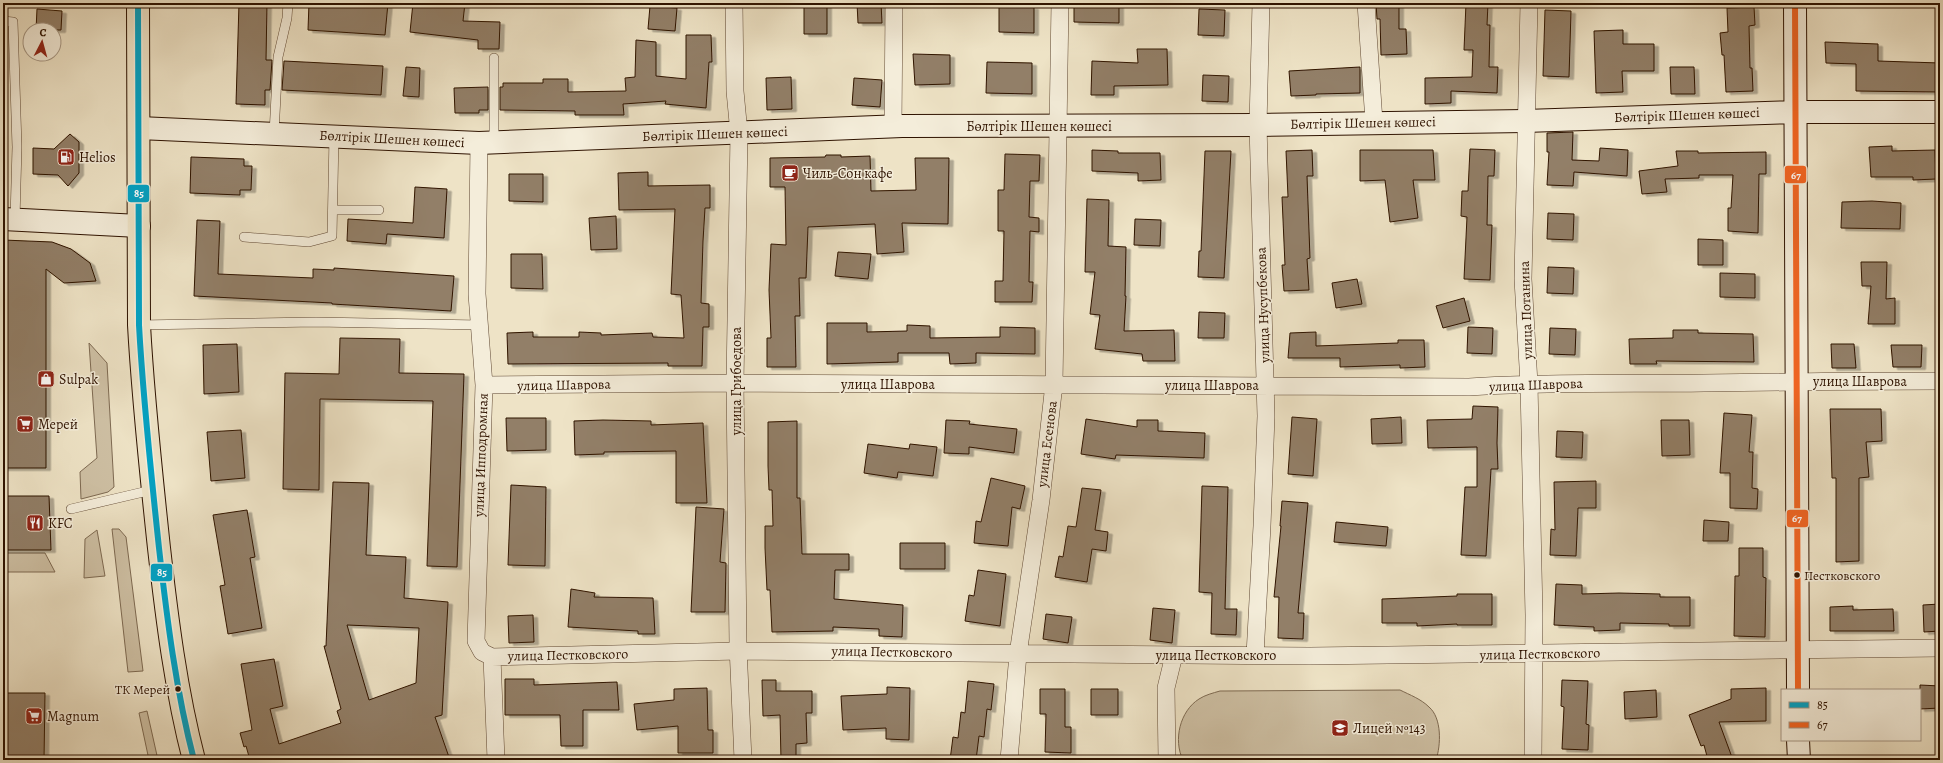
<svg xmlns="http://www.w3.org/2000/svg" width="1943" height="763" viewBox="0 0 1943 763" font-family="Alegreya,serif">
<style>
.green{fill:#cec0a4;stroke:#7e6a52}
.building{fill:#927f67;stroke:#2f1300;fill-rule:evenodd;filter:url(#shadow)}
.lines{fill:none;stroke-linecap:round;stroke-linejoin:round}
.lane-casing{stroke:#5f4732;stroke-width:10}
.street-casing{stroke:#5f4732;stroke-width:18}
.secondary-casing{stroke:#2f1300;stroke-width:24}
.primary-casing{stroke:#2f1300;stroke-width:24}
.lane{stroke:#f4edda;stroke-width:9}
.street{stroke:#f4edda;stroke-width:17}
.secondary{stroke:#f4edda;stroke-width:22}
.primary{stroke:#eee3c6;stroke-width:22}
.bus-1-casing{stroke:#f4edda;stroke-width:9}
.bus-2-casing{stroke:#f4edda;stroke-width:9}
.bus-1{stroke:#02a2c4;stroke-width:6}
.bus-2{stroke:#f26522;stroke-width:6}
.bus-dot{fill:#2f1300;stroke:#f4edda;stroke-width:1.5}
.labels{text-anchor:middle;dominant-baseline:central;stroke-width:3;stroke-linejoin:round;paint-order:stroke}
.bus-label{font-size:13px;fill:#2f1300;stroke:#f4edda;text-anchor:start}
.street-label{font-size:14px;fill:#2f1300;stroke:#f4edda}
.poi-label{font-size:14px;fill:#2f1300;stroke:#f4edda;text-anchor:start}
.line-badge{stroke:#f4edda;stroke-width:1.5}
.badge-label{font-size:11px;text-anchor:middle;font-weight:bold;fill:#fff}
</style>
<defs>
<filter id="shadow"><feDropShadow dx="4.5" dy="2.5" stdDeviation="0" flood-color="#0004"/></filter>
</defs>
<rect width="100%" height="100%" fill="#eee3c6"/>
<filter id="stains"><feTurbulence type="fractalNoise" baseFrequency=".005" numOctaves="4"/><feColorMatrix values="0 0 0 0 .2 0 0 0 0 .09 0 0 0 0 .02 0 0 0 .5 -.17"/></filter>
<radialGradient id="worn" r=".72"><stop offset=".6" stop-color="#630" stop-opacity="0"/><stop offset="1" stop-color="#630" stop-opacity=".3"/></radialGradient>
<path class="green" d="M89,343L107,363L114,487L108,492L81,499L80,472L97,458Z
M112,529H119L126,537L143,671L128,672Z
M97,530L105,576L84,578L85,539Z
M3,553H45L55,572H3Z
M1400,690C1410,695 1421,699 1429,707C1442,718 1441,745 1436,760H1183C1173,740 1180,711 1199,699C1205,695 1213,693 1220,691Z
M147,711L158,760H149L139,713Z"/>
<path class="building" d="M239,3H267L266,60H272L270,90H265V105L236,104Z
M309,3H388L385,35L308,30Z
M413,3H465L463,21L500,22L499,49H478V40L410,32Z
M804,3H827V34H804Z
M857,3H881L882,23H858Z
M1074,3H1119V23L1074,22Z
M1376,3H1399V29H1406L1407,54L1381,55L1380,19H1377Z
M1466,3H1488L1487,25H1490L1489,67H1498L1497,93L1451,91V103L1425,104V78L1472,77L1473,50H1464Z
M650,6L677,8L675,31L648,29Z
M999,6L1034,7V33L999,32Z
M1754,7L1755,25L1749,26L1750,68H1752L1753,91L1726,92L1724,55H1722L1720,33L1728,32L1727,8Z
M37,9L62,11L61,30H36Z
M1199,9L1225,10L1224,36L1198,35Z
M1545,10L1571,11L1569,77L1543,76Z
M1623,30V44H1654V71H1622L1623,92L1596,93L1594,31Z
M686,35H711L712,62H709L706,108L665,104L666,101L623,104L624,115H575V111L500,110V87H503V83H543V79H568V92L626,91L625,78L635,77L636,40L656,42V76L686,79Z
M1825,42L1878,44V61L1940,63V92L1856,91V64L1826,63Z
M1137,49H1167L1168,85L1114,86V95H1091L1092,61L1138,63Z
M913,54L950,55V84L915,85Z
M284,61L383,66L381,95L282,90Z
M987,62L1032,63V94L986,93Z
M406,67L420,68L419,97L403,96Z
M1360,67V93L1316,94V95L1291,96L1289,71Z
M1670,67H1694L1695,94H1671Z
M1203,75L1229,76L1228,102L1202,101Z
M791,77L792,109L767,110L766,78Z
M854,78L882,80L880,107L852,105Z
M488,87V110H479V113H455L454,88Z
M1573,132L1572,160L1599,161L1600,148L1628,150L1627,176L1574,172L1573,186L1547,185L1549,152H1547V133Z
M70,134L79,142V173L68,186L58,175L33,174V148L54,149Z
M1892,146V151L1935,150L1936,179L1913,180V177H1871L1869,147Z
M1470,149L1495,150L1494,176H1488L1487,225H1492L1490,280L1464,279L1467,217L1461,216L1462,191H1468Z
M1092,150L1118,151V153H1160L1161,180L1138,181V173L1092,171Z
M1312,150L1313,176H1307L1310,258L1307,259L1309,290L1284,291L1282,265H1285L1282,197H1288L1286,151Z
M1360,150H1433L1435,180H1413L1418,218L1390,222L1385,180L1360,181Z
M1205,151H1231L1224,278L1198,277L1199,251H1201Z
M1676,151H1698V153L1766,152V174H1759L1758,233L1728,231V208H1731L1733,175H1699V178L1665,179L1667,192L1642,194L1639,171L1678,166Z
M1005,154L1040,155L1039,181H1030L1029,217L1039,218V232L1030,231L1029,282H1033L1032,302H995V281H1003L1004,231H998V190H1004Z
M826,155H841V157L870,156L871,191L916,190L915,158H949L948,224L902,223L904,252L877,254L875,224L808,227L806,278H799L800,316H795L796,367H767V338H771L769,290L771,244L786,245L785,187H770V158L825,157Z
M191,157L244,159V166H252L251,190H240V195L190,193Z
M648,172V186L710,185V208H705L703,241L701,303L709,304V327H703L702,366H668V363L508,364L507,333L533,332V337H579V332L601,333V335L652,333L653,337L684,338L681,295L671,294L675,209L619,210L618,173Z
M509,174H543V202L509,201Z
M415,187L447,189L444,238L387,234L386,244L347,241L348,219L413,223Z
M1087,199L1109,200L1108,246L1126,247L1125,296H1126L1124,331L1174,330L1175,361H1143L1142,354L1095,349L1100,315L1090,314L1095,272H1085Z
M1872,201L1901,203L1900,229L1841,228L1842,202Z
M1548,213L1574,214L1573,240L1547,239Z
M616,216L617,249L591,250L589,218Z
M1135,219L1161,220L1160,246L1134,245Z
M197,220L220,221L218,274L313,278V269L334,270V268L454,276L451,311L332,304V303L194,296Z
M1698,239L1723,240V265H1698Z
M3,240L52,242L71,249L90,263L96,281L64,283L46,269V468H3Z
M838,252L871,254L868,279L835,276Z
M511,254H542L543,289L511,288Z
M1861,262H1887L1886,299L1895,298V324H1868L1871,286H1862Z
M1548,267L1574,268L1573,294L1547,293Z
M1720,273L1755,274V298L1720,297Z
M1357,279L1362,304L1336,308L1332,283Z
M1464,298L1470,321L1443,328L1436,306Z
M1199,312L1225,313L1224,338H1198Z
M827,323H867V332L907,331V325L930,326V338L1000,337V327L1035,328V354L976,353V363L950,364L949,353H898V362L827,364Z
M1468,327L1493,328L1492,354L1467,353Z
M1550,328L1576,329L1575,355L1549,354Z
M1673,330H1698V333L1753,334L1754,362L1656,361L1657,364H1630L1629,339L1673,338Z
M1316,332V346L1398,343V340H1424L1425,367L1400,368V365L1340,367V358H1288L1290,333Z
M340,338L400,339L399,373L464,374L457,567L427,566L433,401L320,399L319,490L283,489L285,373L339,374Z
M237,344L239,392L204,394L203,345Z
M1831,344H1854L1856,368H1832Z
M1891,345H1922L1921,367H1893Z
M1473,406L1498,407L1497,443L1498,469H1491L1486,556L1461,555L1465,487H1477V447L1428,448L1427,420L1472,419Z
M1830,409H1881L1882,441L1866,442L1869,477L1859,478V561L1836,562V478H1832Z
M1724,413L1752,415L1749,452H1753L1752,488L1758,489L1757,509L1730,508V473H1720Z
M1292,417L1317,419L1313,476L1288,474Z
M1401,417L1402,443L1372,444L1371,419Z
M506,418H546V450L507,451Z
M1086,419L1137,427V420H1158V431L1205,433L1204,458L1116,455L1115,459L1081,454Z
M603,420L651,421V425L703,423L707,503H676V451L604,452V454L575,455L574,421Z
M946,420L970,421L969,424L1017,429L1014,453L969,447V454L944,453Z
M1661,420H1689L1690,455L1662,456Z
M797,421V498H800L802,554H849V570H835L834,599L903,605L902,637L879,636V629L833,627V631L772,632L770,590H767L765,548V526H773L772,490H769L768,466V422Z
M241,430L245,478L211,481L207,432Z
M1557,431L1583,432L1582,458L1556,457Z
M868,444L909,449L910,444L937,447L933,476L898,472L897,478L864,473Z
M991,478L1025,486L1020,509L1012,507L1008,546L974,543L976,521L981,522Z
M1596,481V508H1578L1576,556L1550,555L1551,529L1555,530L1554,482Z
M333,482L369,483L366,555L406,557L404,598L448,602L442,715L435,717L450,760H250L246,746L244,747L240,733L252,730L241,664L274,659L283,706L270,709L279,744L341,723L337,711L341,709L324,646H326ZM347,625L419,628L416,683L369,700Z
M511,485L546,487L545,566L508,565Z
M1202,486L1228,487L1225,609H1237L1236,635L1211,634L1212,593L1199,592Z
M1082,488L1101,490L1095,530L1108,532L1106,551L1092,549L1087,582L1055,577L1059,556L1063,557L1068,526L1076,527Z
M3,496H49L51,550H3Z
M1282,501L1308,503L1298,613H1304L1303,639L1278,638L1279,597H1274L1281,526H1280Z
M696,507L724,509L720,562L726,563L725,612H691Z
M247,510L255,557L250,558L262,628L228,634L220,586L225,585L213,515Z
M1704,520L1729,522L1728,541H1703Z
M1336,522L1388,527L1386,546L1334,542Z
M900,543H945V569H900Z
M1739,548H1763V577L1766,578L1765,637L1734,636L1735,576H1739Z
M978,570L1006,574L1000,626L965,621L969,595L974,596Z
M1556,584L1582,585V594L1619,593L1660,594V597H1690V626H1669V624L1620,623V630L1594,631V627L1554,625Z
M571,589L595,593L594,597L653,598L655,634H638V631L568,627Z
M1457,594H1492V625H1457V624L1417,626V623H1382V599L1457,596Z
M1940,604V631L1924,632L1923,605Z
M1853,606V610L1893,609L1894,631H1830V607Z
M1153,608L1175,610L1172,643L1150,640Z
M1046,614L1072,617L1068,643L1043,639Z
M533,615L534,642L509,643L508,616Z
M505,679H534V685L617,682L619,710H583V746H561L560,715H505Z
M762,680H776V691H812V713H806L807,743L796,744V760H781L780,715L763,716Z
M1562,680L1588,681L1586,724L1589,725L1588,750L1562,749L1564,707L1561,706Z
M968,681L994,684L991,710L987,709L984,737L979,736L976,760H950L953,737L958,738L961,712L965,713Z
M1920,685L1940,686V708L1920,709Z
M887,687L910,688L909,740L886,739V728L843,730L841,696L887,694Z
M707,688L708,730H713V753H678V726L637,730L634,704L674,700V689Z
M1766,688V721L1719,722L1733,760H1708L1704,745L1701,746L1689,715L1731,699V689Z
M1040,689H1065V727H1071V753L1045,752L1046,714H1040Z
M1091,689H1118V715H1091Z
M1656,690L1657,717L1625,719L1624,692Z
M3,693H45L44,760H3Z"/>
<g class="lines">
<defs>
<path id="lane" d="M3,21L13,22L17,147L15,219
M494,58V142
M274,134L278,57L287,18L288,3
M333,210H379
M244,237L309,242L332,236L334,136
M139,325L316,322L480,325
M71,509L152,490"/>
<path id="street" d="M734,3L735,91L739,133L735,383L738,646L743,760
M1366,3L1374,122
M1529,3L1523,279L1529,384L1534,615L1533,760
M893,127L894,3
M479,143L477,294L484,385L476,641L482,652L492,657L496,760
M484,385L729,383L1469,387C1547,382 1626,384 1704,383C1783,382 1861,381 1940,381
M1255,655L1262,526L1266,416L1258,125L1261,3
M492,657L739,651L1310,656L1940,648
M1009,760L1018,654L1041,500L1054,384L1060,3
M1167,760L1166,688L1174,655"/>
<path id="secondary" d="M1795,3L1798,690
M139,128L479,143L902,126L1258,125L1525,121L1794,112H1940
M3,219L139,226
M1798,740L1799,760"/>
<path id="primary" d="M138,3L139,325C143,399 151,473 159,548C167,619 176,691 194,760"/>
</defs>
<use href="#lane" class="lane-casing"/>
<use href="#street" class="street-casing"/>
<use href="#secondary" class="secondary-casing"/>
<use href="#primary" class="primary-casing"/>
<use href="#lane" class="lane"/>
<use href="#street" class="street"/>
<use href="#secondary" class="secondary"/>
<use href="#primary" class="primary"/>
<defs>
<path id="bus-1" d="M138,3L139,325C143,399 151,473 159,548C167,619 176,691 194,760"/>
<path id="bus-2" d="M1795,3L1798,690"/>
</defs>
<use href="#bus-1" class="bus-1-casing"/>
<use href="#bus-2" class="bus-2-casing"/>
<use href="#bus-1" class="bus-1"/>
<use href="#bus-2" class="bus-2"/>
</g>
<defs>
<symbol id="fuel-square" viewBox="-11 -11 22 22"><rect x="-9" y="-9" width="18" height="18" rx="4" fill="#8f2418" stroke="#f4edda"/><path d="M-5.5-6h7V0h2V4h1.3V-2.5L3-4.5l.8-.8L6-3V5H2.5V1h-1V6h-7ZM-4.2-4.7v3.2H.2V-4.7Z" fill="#fff"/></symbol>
<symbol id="cafe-square" viewBox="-11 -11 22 22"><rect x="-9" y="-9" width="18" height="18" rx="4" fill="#8f2418" stroke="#f4edda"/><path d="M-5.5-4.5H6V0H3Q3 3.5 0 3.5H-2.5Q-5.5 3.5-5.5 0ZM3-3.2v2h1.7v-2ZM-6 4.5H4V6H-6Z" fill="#fff"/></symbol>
<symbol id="shop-square" viewBox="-11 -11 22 22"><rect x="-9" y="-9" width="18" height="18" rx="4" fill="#8f2418" stroke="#f4edda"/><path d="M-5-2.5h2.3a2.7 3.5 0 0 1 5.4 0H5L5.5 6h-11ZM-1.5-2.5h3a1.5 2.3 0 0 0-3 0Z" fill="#fff"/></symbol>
<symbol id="supermarket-square" viewBox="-11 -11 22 22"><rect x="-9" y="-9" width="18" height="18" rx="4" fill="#8f2418" stroke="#f4edda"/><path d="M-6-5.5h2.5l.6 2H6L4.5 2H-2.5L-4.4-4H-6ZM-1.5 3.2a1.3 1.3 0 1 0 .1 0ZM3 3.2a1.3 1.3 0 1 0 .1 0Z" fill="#fff"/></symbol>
<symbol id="restaurant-square" viewBox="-11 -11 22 22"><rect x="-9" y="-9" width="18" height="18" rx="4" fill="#8f2418" stroke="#f4edda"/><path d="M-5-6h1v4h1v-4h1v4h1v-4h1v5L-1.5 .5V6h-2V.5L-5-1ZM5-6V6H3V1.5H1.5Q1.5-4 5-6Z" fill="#fff"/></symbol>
<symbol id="school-square" viewBox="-11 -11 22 22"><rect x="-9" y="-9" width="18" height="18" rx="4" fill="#8f2418" stroke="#f4edda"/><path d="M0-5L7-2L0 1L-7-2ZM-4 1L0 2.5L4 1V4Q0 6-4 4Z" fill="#fff"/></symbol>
</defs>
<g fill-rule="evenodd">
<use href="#fuel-square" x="56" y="147" width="20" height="20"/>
<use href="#cafe-square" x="780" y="163" width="20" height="20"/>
<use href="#shop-square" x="36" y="369" width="20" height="20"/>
<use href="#supermarket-square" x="15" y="414" width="20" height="20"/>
<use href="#restaurant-square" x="25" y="513" width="20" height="20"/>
<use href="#supermarket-square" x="24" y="706" width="20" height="20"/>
<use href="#school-square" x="1330" y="718" width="20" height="20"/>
</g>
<g class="bus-dot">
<circle cx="1797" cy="575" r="3.5"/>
<circle cx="178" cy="689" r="3.5"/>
</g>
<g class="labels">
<g class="bus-label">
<text x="1804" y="575">Пестковского</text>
<text x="170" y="689" text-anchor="end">ТК Мерей</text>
</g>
<g class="street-label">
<text transform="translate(1687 115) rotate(-2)">Бөлтірік Шешен көшесі</text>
<text transform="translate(1363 123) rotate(-1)">Бөлтірік Шешен көшесі</text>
<text x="1039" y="126">Бөлтірік Шешен көшесі</text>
<text transform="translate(715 134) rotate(-2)">Бөлтірік Шешен көшесі</text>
<text transform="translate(392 139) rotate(3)">Бөлтірік Шешен көшесі</text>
<text transform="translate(1263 305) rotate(-92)">улица Нусупбекова</text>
<text transform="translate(1526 310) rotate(-92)">улица Потанина</text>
<text transform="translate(736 381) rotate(-90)">улица Грибоедова</text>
<text x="1860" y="381">улица Шаврова</text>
<text x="888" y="384">улица Шаврова</text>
<text transform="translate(564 385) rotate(-1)">улица Шаврова</text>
<text x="1212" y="385">улица Шаврова</text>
<text transform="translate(1536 385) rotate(-2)">улица Шаврова</text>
<text transform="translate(1047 444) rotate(-83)">улица Есенова</text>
<text transform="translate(481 455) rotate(-88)">улица Ипподромная</text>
<text transform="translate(892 652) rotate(1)">улица Пестковского</text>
<text transform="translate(1540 654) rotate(-1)">улица Пестковского</text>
<text transform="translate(568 655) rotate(-1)">улица Пестковского</text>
<text x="1216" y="655">улица Пестковского</text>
</g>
<g class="poi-label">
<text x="79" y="157">Helios</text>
<text x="803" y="173">Чиль-Сон кафе</text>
<text x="59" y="379">Sulpak</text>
<text x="38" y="424">Мерей</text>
<text x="48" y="523">KFC</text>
<text x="47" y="716">Magnum</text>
<text x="1353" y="728">Лицей №143</text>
</g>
</g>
<g class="line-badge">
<rect x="1784" y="165" width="23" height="19" rx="4" fill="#f26522"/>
<rect x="127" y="184" width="23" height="19" rx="4" fill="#02a2c4"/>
<rect x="1786" y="509" width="23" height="19" rx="4" fill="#f26522"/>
<rect x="150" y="563" width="23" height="19" rx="4" fill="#02a2c4"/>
</g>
<g class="badge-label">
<text x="1796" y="179">67</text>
<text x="139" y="197">85</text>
<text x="1797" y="522">67</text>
<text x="162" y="576">85</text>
</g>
<rect width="1943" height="763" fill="none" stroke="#eee3c6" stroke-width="16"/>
<rect x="4" y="4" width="1935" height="755" fill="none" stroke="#2f1300" stroke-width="2"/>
<rect x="8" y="8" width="1927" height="747" fill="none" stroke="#2f1300"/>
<rect x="1781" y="689" width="140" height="52" fill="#f4edda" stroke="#a59683"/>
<rect x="1789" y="702" width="20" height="6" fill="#02a2c4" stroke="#a59683"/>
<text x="1817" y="709" font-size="12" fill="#2f1300">85</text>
<rect x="1789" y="722" width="20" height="6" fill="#f26522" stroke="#a59683"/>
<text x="1817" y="729" font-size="12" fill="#2f1300">67</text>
<g transform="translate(42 42) rotate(6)"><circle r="19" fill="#f4edda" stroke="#a59683"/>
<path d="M0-3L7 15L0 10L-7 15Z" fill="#8f2418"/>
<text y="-6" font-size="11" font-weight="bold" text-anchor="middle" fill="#2f1300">С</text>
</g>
<rect width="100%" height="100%" filter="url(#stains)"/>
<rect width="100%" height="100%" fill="url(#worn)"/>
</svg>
